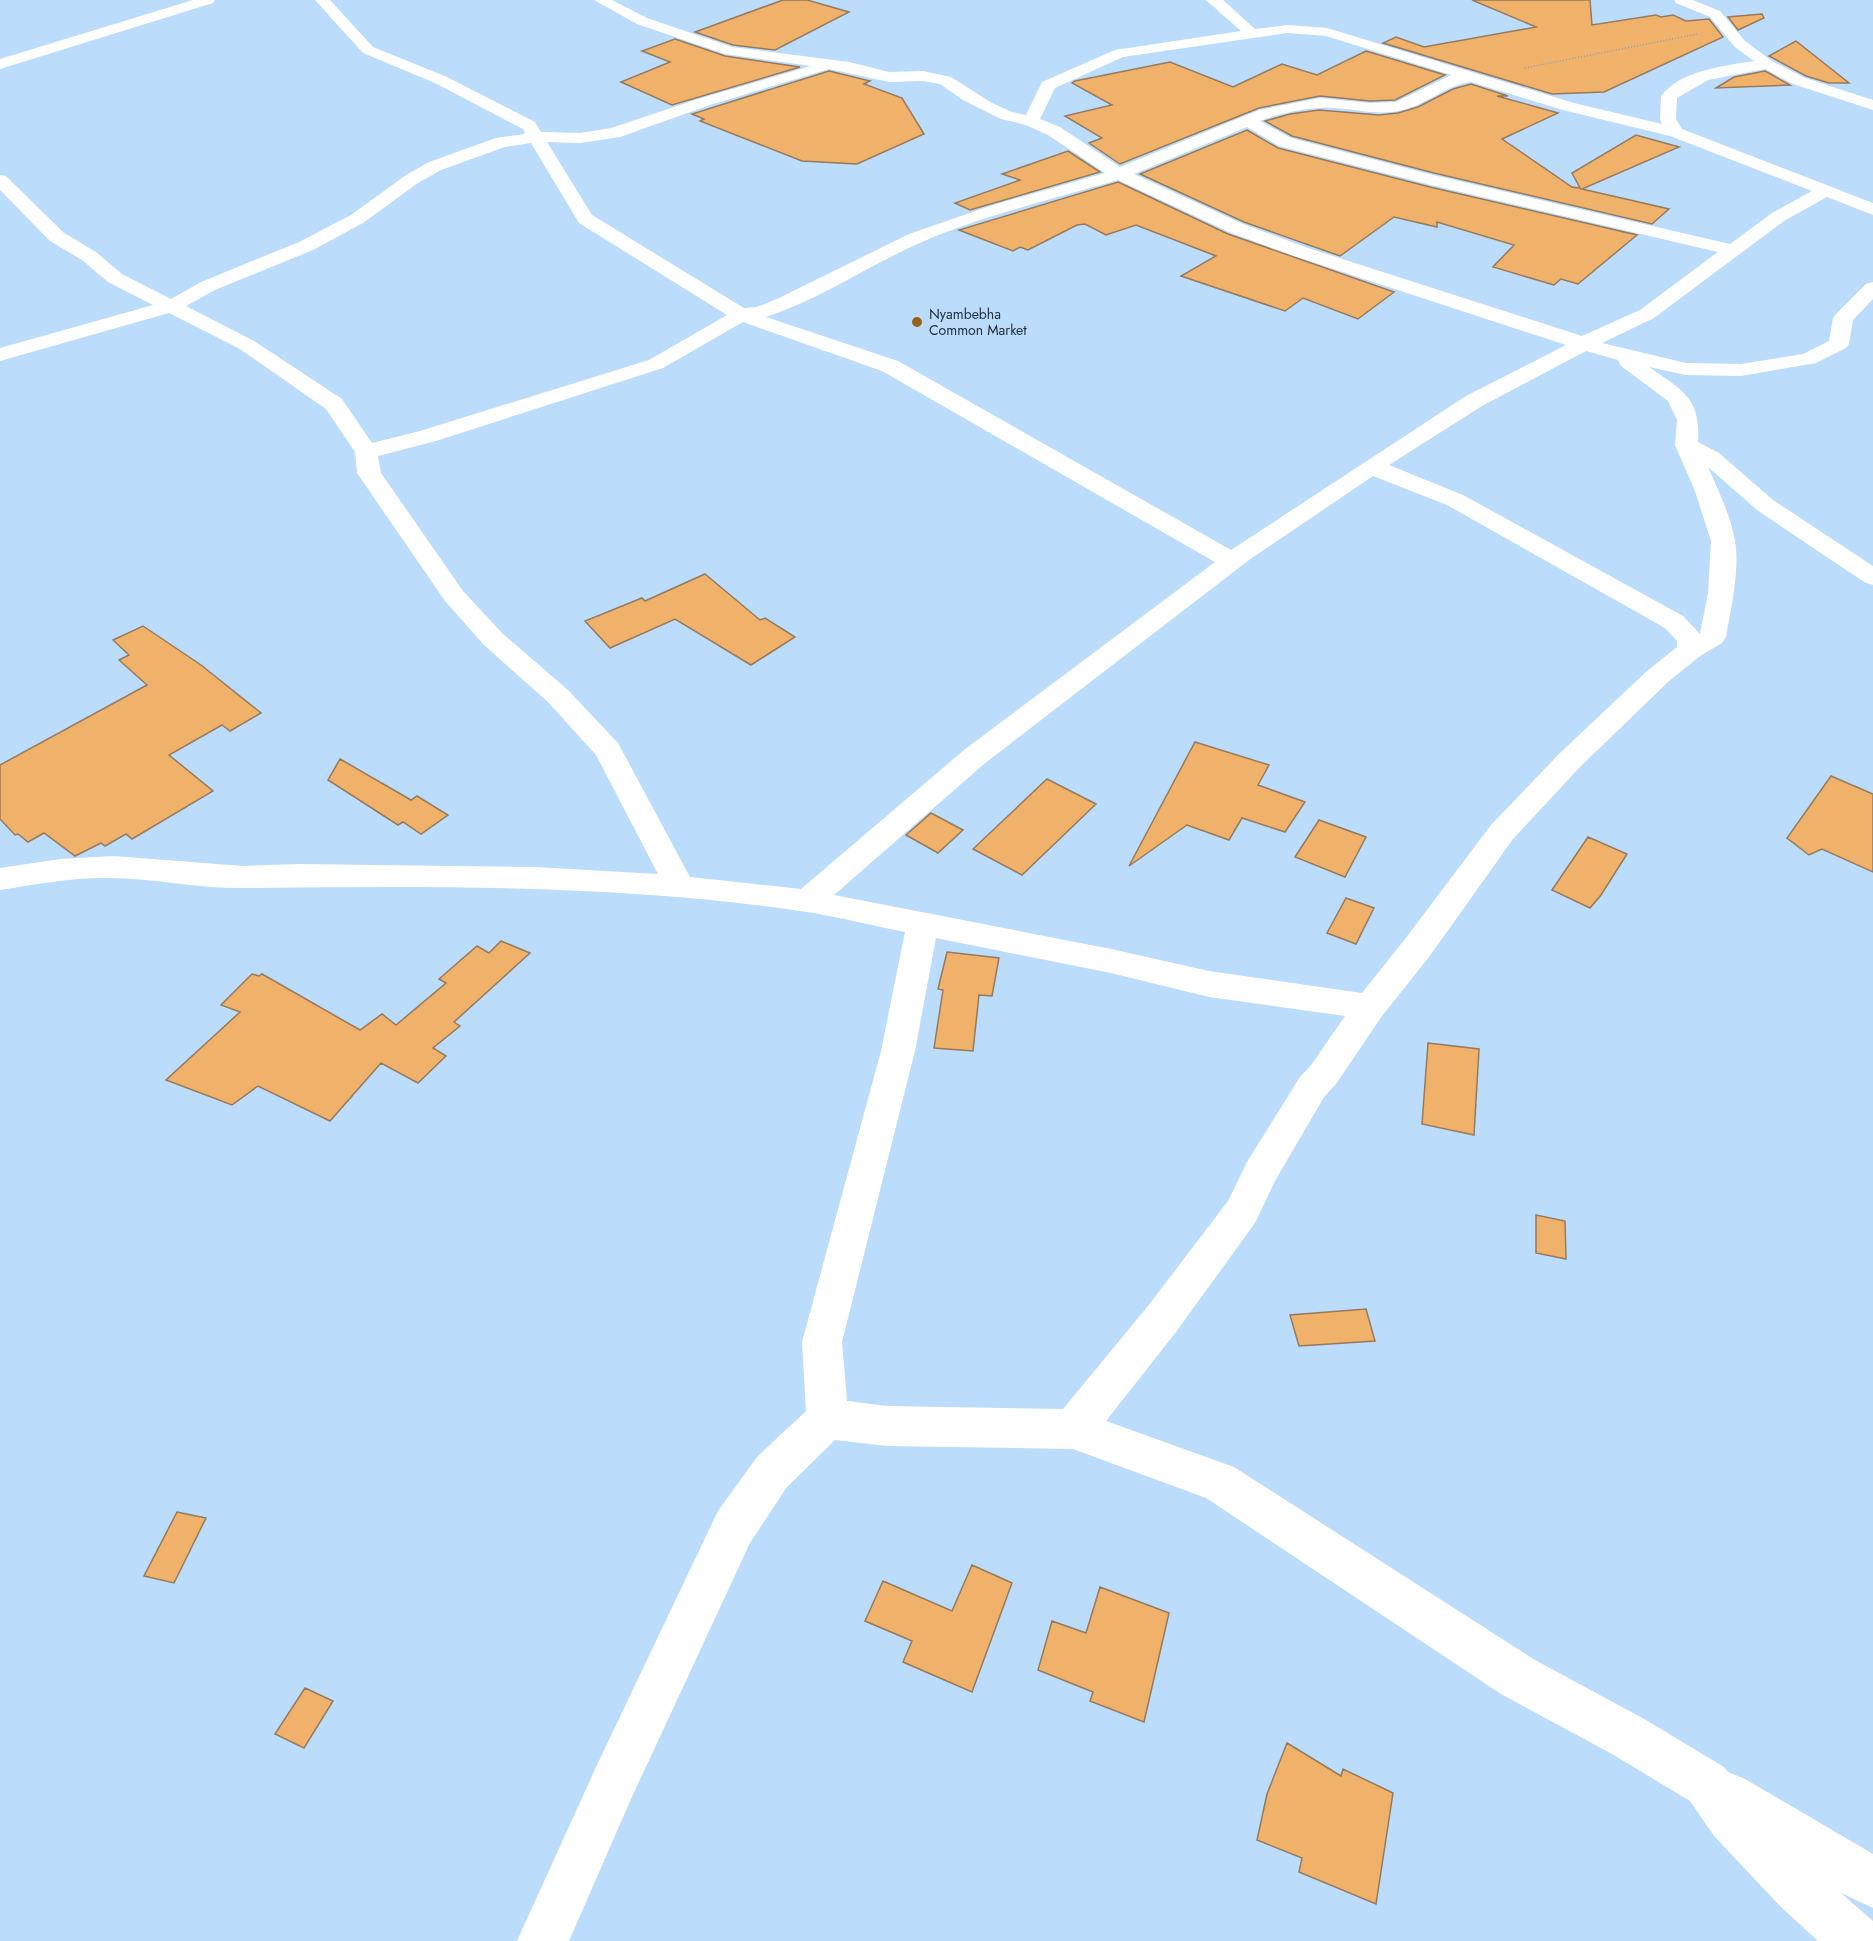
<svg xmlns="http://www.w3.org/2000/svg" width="1873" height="1941" viewBox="0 0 1873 1941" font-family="Jost,sans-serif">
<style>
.building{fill:#f0b26b;stroke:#967a5c;stroke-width:1.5}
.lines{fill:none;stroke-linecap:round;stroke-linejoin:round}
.path{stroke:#88a1b9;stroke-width:1.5;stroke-dasharray:1 2;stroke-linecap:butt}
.minor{fill:#fff;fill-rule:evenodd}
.poi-dot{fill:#99631c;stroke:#bcdcfb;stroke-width:2}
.labels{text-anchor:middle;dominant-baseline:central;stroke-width:4.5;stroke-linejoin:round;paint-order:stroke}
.far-poi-label{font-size:14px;fill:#232f3b;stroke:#bcdcfb;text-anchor:start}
</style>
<rect width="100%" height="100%" fill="#bcdcfb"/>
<path class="building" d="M783,0H807L849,12L775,50L733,45L695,32Z
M1472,0H1590L1592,25L1656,15L1661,17L1673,15L1686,21L1709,19L1723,37L1604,92L1552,94L1383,43L1396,37L1424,47L1536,27Z
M1762,14L1764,18L1738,30L1728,17Z
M675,39L725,56L800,67L672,105L621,82L670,62L642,51Z
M1796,41L1849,83H1829L1806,76L1769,56Z
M1366,51L1445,75L1395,100L1370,101L1320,96L1259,108L1120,164L1089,143L1102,138L1065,116L1112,105L1072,83L1075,81L1170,62L1233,87L1282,64L1317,75Z
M829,71L870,81L864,84L902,98L924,134L857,164L802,161L700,121L704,119L692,114Z
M1765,71L1790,85L1716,88L1734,77Z
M1471,84L1508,96H1497L1558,113L1502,139L1572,187L1580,188L1572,173L1636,135L1679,147L1582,189L1669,209L1652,224L1434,173L1292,136L1265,121L1290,114L1319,110L1379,115L1398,113L1418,107L1453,89Z
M1247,130L1278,148L1430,187L1637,235L1578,284L1561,279L1554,285L1493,267L1514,245L1437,222V227L1394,217L1340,256L1244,222L1140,174Z
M1068,151L1100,172L970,210L955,203L1020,180L1002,174Z
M1118,182L1228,234L1394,292L1358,319L1303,298L1285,311L1181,276L1216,256L1136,225L1106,235L1085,224L1077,225L1028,250L1020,247L1013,251L959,230Z
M705,574L760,620L765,618L795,637L751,665L675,619L610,648L585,621L642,598L645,601Z
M143,626L201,665L261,713L230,731L222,725L169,755L213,791L132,839L126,834L105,846L101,843L75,856L44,833L28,842L18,834L15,835L0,819V765L147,685L119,660L129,655L113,640Z
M1195,742L1269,765L1258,785L1305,802L1285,832L1242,818L1229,840L1187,825L1129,866Z
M340,759L411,800L417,796L448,815L421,834L403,822L398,825L328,780Z
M1831,776L1873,794V872L1822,849L1809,855L1787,838Z
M1047,779L1096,804L1022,875L973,849Z
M931,813L963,830L938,853L906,835Z
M1319,820L1366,837L1345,877L1295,857Z
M1588,837L1627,854L1601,895L1590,908L1552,890Z
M1346,898L1374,908L1356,944L1327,933Z
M501,941L530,953L454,1022L460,1026L433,1048L446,1056L418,1083L381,1063L330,1121L258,1086L232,1105L166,1080L240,1012L221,1005L252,974L259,976L262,974L360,1030L382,1014L396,1025L446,983L439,979L477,946L489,953Z
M947,952L999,958L992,996L979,995L973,1051L934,1048L943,990L938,989Z
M1428,1043L1479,1049L1474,1135L1422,1124Z
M1536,1215L1565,1221L1566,1259L1536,1253Z
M1366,1309L1375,1341L1299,1346L1290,1315Z
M177,1512L206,1518L174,1583L144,1576Z
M972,1565L1012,1583L972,1692L903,1662L912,1641L865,1621L883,1581L952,1611Z
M1100,1587L1169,1613L1144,1722L1090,1701L1093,1692L1038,1670L1052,1621L1086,1633Z
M305,1688L333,1701L304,1748L275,1734Z
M1287,1743L1341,1776L1343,1769L1393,1793L1376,1904L1299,1872L1302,1858L1257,1840L1267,1794Z"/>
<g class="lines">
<path class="path" d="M1525,68L1697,34"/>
<path class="minor" d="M193,0H215L213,3L0,69V59Z
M315,0H330L373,47L447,77L535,122L541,132L580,133L611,128L698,99L811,66L725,54L637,24L594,0H612L647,18L732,47L849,62L889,72L923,71L951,77L992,103L1012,112L1026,115L1042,82L1115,50L1241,31L1206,0H1223L1255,29L1288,25L1327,28L1574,103L1662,124L1660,119L1661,96C1681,70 1724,66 1754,61L1735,47L1710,17L1676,3L1674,0H1693L1720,11L1745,41L1772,61L1805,78L1873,100V110L1793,84L1765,69L1708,80L1677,98L1676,119L1682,129L1873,203V215L1827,197L1784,221L1654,318L1602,343L1686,363L1741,364L1803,354L1829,341L1833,318L1836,314L1866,284L1873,282V299L1853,320L1849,344L1846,348L1816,363L1741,376L1686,375L1649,367C1682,390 1701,398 1698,442L1719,453L1773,500L1873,566V585L1864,582L1757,510L1708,467C1718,490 1731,516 1735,541C1740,568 1731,609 1726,637L1722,643L1700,656L1668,682L1579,768L1513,839L1429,957L1382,1016L1336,1084L1324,1097L1275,1181L1255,1223L1176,1332L1106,1421L1234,1467L1535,1660L1646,1720L1724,1767L1728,1772L1745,1779L1873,1854V1908L1841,1893L1873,1921V1941H1818L1782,1908L1714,1836L1690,1801L1612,1754L1501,1694L1206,1498L1073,1449L887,1446L835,1440L787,1487L750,1543L631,1799L569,1941H517L597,1765L718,1511L757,1457L806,1411L802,1342L881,1051L905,932C873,926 840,917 807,912C622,884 432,886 246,888C202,889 158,879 113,878C75,877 37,884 0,890V868L60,859L113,856L243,866L299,864L535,867L658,874L596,755L548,702L484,645L445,601L357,473L355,452L326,409L240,349L169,313L0,361V348L153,305L108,282L82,260L50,241L0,190V175L6,176L64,233L96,252L122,274L171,299L201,282L299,242L351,215L406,175L429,162L496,138L525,134L523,129L435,83L363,53ZM1288,33L1326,36L1451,75L1396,102L1370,103L1320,98L1259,110L1120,167L1060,127L1040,119L1055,88L1123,57ZM829,69L889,82L923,81L940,84L963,100L1001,119L1026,125L1048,135L1105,173L993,205L909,234L779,298L757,307L744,308L592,215L547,142L580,143L620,137L710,105ZM1471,82L1563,110L1670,136L1812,191L1772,213L1730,244L1433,175L1291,138L1260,121C1277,114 1301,109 1319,108C1346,106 1372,116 1398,111C1425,107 1444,85 1471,82ZM1247,127L1279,146L1431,185L1718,252L1640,310L1582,336L1308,248L1243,224L1134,174ZM531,143L579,223L727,315L649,360L420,431L372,443L342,399L254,341L186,306L215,290L313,250L363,223L418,183L441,170L505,147ZM1118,180L1229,232L1294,256L1566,345L1466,396L1231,550L898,361L766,317C821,299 869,265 922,242C985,215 1053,199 1118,180ZM743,322L882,371L1215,562L964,750L801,889L690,877L618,743L568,690L502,633L463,591L381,473L378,456L436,441L663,368ZM1586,351L1618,360L1621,366L1668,401L1677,420L1675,445L1695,491L1711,541L1708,593L1700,634L1683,616L1463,495L1389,465L1482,406ZM1373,476L1447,505L1665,628L1677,641V647L1648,670L1559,754L1491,825L1405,939L1362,993L1209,971L1111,949L834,895L984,764L1249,560ZM936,938L1111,973L1209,997L1345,1016L1312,1064L1300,1077L1247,1162L1228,1201L1148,1306L1063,1409L887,1406L847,1401L842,1342L915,1051Z"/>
</g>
<circle class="poi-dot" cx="917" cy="322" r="6"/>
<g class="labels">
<g class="far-poi-label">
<text x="929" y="314">Nyambebha<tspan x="929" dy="16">Common Market</tspan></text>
</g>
</g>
</svg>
